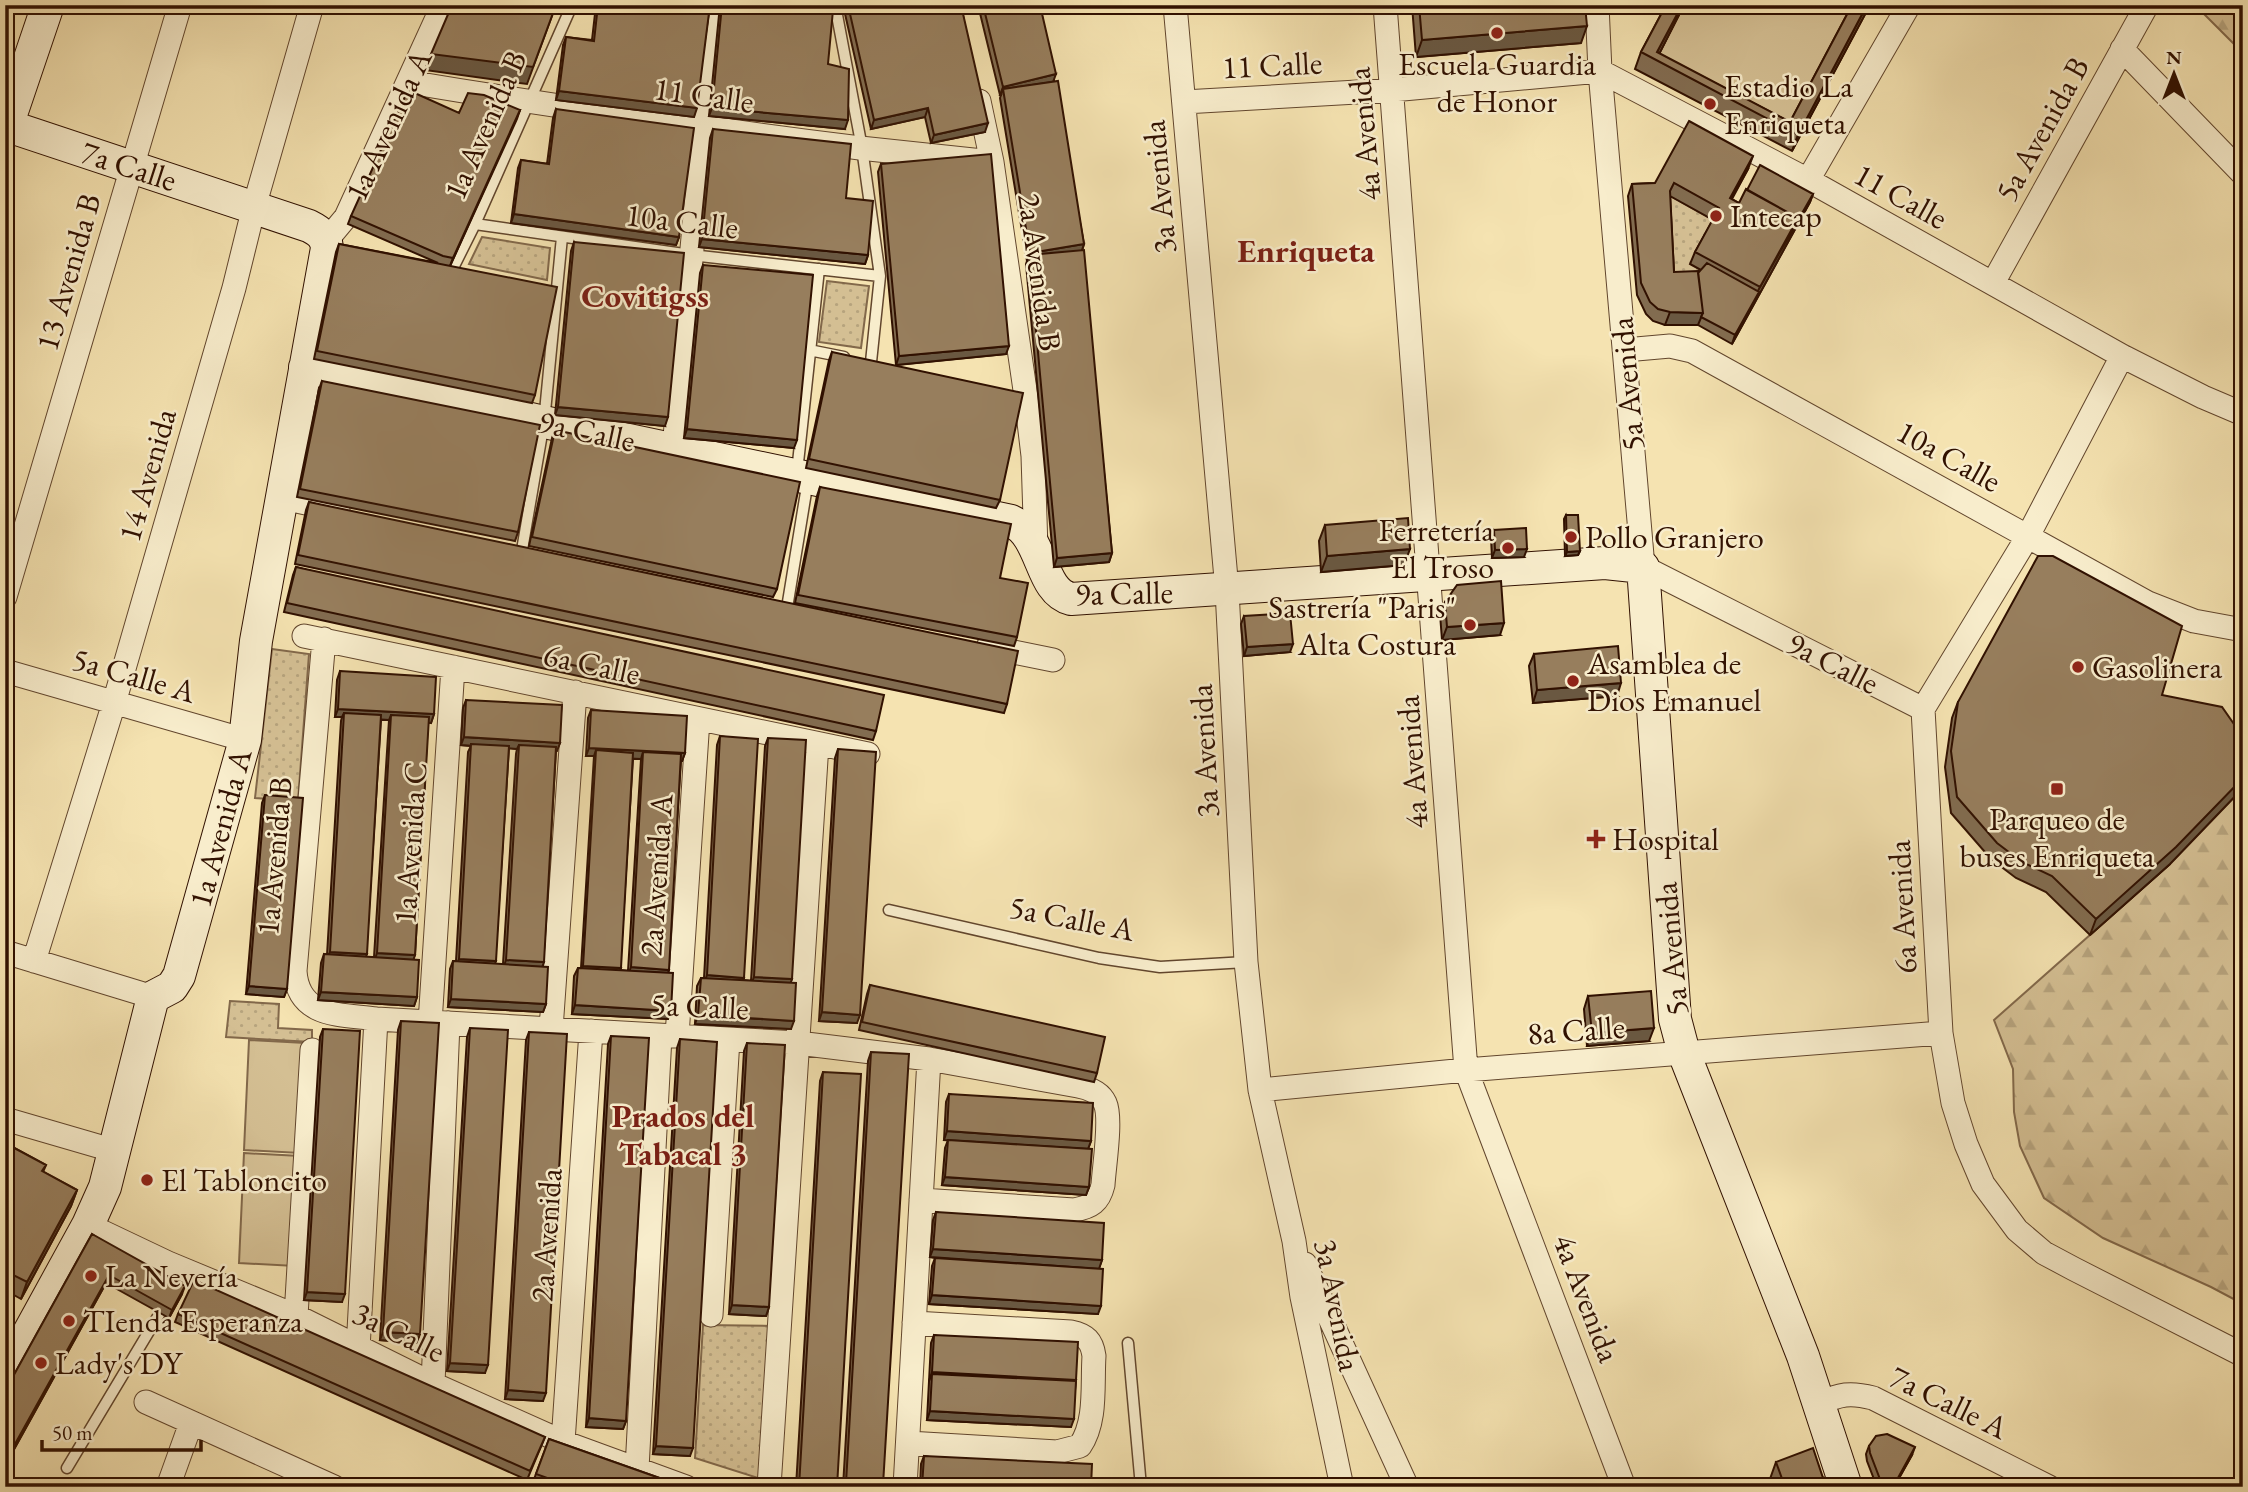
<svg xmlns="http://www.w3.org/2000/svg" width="2248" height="1492" viewBox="0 0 2248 1492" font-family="'EB Garamond',serif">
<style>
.grass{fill:#d4bf93;stroke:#82684a;stroke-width:2}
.forest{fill:url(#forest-firs);stroke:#82684a;stroke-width:2}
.park{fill:url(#park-dots);stroke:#82684a;stroke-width:2}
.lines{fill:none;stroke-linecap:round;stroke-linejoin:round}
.lane-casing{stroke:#62462d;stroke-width:13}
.street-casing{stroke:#62462d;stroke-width:25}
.secondary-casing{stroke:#311101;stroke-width:34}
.lane{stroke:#f8edcc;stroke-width:10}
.street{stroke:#f8edcc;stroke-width:23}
.secondary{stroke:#f8edcc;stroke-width:32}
.wall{fill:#826c50;stroke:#311101;stroke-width:2;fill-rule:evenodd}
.shaded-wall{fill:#6a5841;stroke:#311101;stroke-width:2}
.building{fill:#977e5d;stroke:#311101;stroke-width:2}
.poi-dot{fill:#8f2418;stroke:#f8edcc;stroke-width:2.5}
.labels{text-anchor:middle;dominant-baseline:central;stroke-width:5;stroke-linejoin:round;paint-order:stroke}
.poi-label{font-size:32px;fill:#311101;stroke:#f8edcc;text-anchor:start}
.street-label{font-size:32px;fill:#311101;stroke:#f8edcc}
.neighbourhood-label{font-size:33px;font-weight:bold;fill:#7a1f14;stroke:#f8edcc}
</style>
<defs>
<pattern id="forest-firs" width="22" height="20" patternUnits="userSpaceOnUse" patternTransform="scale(1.75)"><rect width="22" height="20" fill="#d4bf93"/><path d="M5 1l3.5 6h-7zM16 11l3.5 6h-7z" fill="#b6a37d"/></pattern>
<pattern id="park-dots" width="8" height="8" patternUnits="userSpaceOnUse" patternTransform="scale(1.75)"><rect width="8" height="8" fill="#d4bf93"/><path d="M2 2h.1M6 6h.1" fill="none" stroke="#b6a37d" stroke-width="1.8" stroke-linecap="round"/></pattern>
</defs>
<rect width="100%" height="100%" fill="#f5e3b1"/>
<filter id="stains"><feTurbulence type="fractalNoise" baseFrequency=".00286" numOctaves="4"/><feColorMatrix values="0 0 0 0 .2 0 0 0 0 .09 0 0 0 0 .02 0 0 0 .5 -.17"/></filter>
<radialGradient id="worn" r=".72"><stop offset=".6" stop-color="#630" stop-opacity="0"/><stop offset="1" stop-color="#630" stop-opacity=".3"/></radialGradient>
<path class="grass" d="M1684,5H1855L1784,139L1651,69Z
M249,1040L306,1043L300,1153L244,1150Z
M244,1153L300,1156L295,1266L239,1263Z"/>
<path class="forest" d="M2195,5H2243V53Z
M2243,788V1304L2211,1287L2103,1238L2044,1198L2020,1146L2014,1112L2013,1069L1994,1020L2170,864Z"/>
<path class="park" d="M1670,196L1715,221L1691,264L1704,271L1670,284Z
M482,237L550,248L547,280L469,264Z
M827,281L869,286L861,348L819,342Z
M272,649L309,654L298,801L255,798Z
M230,1001L279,1004L278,1028L312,1030V1042L226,1037Z
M703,1325L774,1326L761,1479L695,1458Z"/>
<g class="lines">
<defs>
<path id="lane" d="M821,12L837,15L862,148L880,276L871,362
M475,224L691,255L880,276
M452,270L475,224L572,5
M809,350L844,357
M797,472L819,269
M522,550L544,422L562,237
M787,608L808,480
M889,910L1099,958L1160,967L1246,962
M1128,1343L1141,1487
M67,1468L160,1313"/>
<path id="street" d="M1175,5L1227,590L1246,962L1260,1090L1294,1241L1302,1297L1342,1487
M1385,5L1466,1070L1624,1487
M1597,5L1600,71L1643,567L1923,709
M2122,49L2243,174
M408,82C558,107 709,129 860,148C904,153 948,157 992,162
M979,101L992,162L1026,397L1033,456L1036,549
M1184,102L1392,90L1600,71L1808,180L2122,356L2203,397L2243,414
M1808,180L1909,5
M326,241L346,217L443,5
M1993,283L2147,5
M1625,350L1670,346L1692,351L2148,603L2194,621L2243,630
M2122,356L2028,536L1923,709L1941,1033L1953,1103L1966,1144L1983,1184L2017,1230L2044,1253L2074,1269L2243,1355
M674,448L714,5
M283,498L338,510
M5,597L180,5
M304,636L868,754
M324,639L295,971C298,1018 340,1014 376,1019L798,1043L929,1059L1078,1086C1089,1088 1100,1092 1105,1103C1112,1118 1104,1167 1103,1185C1099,1202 1091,1207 1074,1210L921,1200
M988,647L1053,660
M5,671L245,740
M5,952L153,997
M34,961L114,703L234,288L254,207L312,5
M430,1023L453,667
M551,1029L575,692
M677,1036L698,719
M1260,1090L1466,1070L1941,1033
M5,1119L115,1151
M88,1225L168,1263L296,1316L433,1384L563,1442L686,1487
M1305,1264L1407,1487
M711,1315L728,1039
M296,1316L312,1050
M358,1349L376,1019
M433,1384L448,1023
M146,1402L334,1487
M1818,1404C1840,1394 1850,1392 1873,1398L2049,1487
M563,1442L591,1031
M908,1443L1057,1452L1080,1446C1097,1421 1092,1385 1094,1356C1092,1341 1086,1335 1071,1332L914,1323
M637,1469L660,1036
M168,1487L191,1423
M769,1487L817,744
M905,1487L929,1059"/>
<path id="secondary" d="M5,125L309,226C319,231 326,236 327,248L256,641L245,740L179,976L172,987L153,997L105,1187L88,1225L5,1376
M7,126L48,5
M305,367L544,422L1011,521C1044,536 1039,591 1071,599L1605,563L1643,567L1675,1019L1684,1053L1803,1356L1846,1487"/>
</defs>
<use href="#lane" class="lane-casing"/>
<use href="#street" class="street-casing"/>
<use href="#secondary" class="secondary-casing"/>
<use href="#lane" class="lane"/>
<use href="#street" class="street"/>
<use href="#secondary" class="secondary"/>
</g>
<path class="wall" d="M596,5H710L694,117L556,100L563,45L566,37L592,40Z
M720,5H789L828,64L845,129L709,116Z
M843,5H961L985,132L931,143L925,117L871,129Z
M978,5H1040L1084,244L1082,251L1112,553L1109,562L1054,567L1026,264L1027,261L1000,98L1001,95H1000Z
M1412,5H1447V6L1581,43L1416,57Z
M1666,5H1684L1659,54L1790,122L1852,5H1870L1792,151L1635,69L1641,52Z
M556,109L679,237L676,245L511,223L518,168L521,160L547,164L553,118Z
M520,110L450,266L535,395L532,403L314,359L336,252L339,244L438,263L348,224L351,216L459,113Z
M713,129L846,198L868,255L865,264L699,247L710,138Z
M881,164L1006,354L896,365L878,172Z
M1748,169L1732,199L1739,203L1813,194L1810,202L1732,344L1698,325H1665L1653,321L1646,314L1637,295L1628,196L1632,184L1655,183ZM1670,196L1713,220L1695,252L1690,264L1701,270L1698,273L1674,272Z
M574,242L665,426L555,415L571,251Z
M703,265L794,448L684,438L700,273Z
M832,352L1000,500L996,508L806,468L829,360Z
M322,381L518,532L515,541L297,497L319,389Z
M555,430L777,589L773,597L529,546L552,438Z
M820,487L1000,578L1017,637L1014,646L795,603L817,496Z
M309,502L1007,704L1004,713L295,564L306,510Z
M1566,515L1580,551L1578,555L1565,556L1564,519Z
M1325,525L1404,565L1321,572L1319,541Z
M1494,530L1524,557L1492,558L1491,538Z
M296,567L876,731L873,740L284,612L293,575Z
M1445,602L1500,635L1442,640L1440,614Z
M1244,616L1290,652L1244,656L1241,624Z
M1534,654L1617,696L1533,703L1529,666Z
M340,671L434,714L431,723L428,722L415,955L413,959L417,997L414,1006L318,1000L321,963L324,954L327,955L341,721L342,717H335L337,680ZM381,720H389L374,957H366Z
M2162,695L2170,864L2090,935L2046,892L2016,878L1991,859L1951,813L1945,767L1952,718L1958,702Z
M466,700L560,743L556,751L543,966L546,1004L543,1012L448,1007L450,969L453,961H456L468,752L471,746L461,745L463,708ZM509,748L517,749L516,754L503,964H495Z
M591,710L685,753L682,761H681L667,973L668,1019L572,1014L574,976L578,968H581L594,756H586L588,718ZM633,759H641L628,971L620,970Z
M720,736L743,980L751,981L765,746L768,738L792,979L790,983L791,1029L695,1024L697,986L701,978H704L717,745Z
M838,749L857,1023L819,1021L835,758Z
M265,795L287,989L284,997L246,994L262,803Z
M870,985L1097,1073L1094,1082L859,1030L867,994Z
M1588,996L1649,1041L1587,1046L1584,1009Z
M401,1021L417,1343L380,1340L398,1030Z
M470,1028L485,1373L447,1371L467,1037Z
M323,1029L342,1302L304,1300L320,1037Z
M529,1032L543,1401L505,1399L526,1040Z
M611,1036L626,1421L623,1429L586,1427L608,1044Z
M680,1039L690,1456L653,1454L677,1048Z
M747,1043L769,1307L766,1316L729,1314L744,1051Z
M871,1052L883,1487H843L868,1061Z
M823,1072L837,1487H796L820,1081Z
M949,1094L1091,1141L1088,1149L1089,1187L1086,1195L942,1185L945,1148L948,1140H944L946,1102Z
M5,1143L46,1165L43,1172L77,1190L71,1206L21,1299L5,1290Z
M936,1212L1102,1260L1099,1268L1098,1314L929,1304L932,1266L935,1258L930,1257L933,1220Z
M92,1234L182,1294L169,1318L106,1283L12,1453L5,1449V1391Z
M178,1314L545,1437L527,1480L175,1322Z
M934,1335L1076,1381L1071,1427L927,1420L931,1343Z
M549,1439L685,1487H545L533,1482Z
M1869,1446L1912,1455L1894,1487H1877L1867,1461L1866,1454Z
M924,1456L1091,1487H920L921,1464Z
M1776,1462L1823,1478L1820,1487H1773L1770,1479Z"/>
<path class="shaded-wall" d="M556,5L527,84L425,70L431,54Z
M1682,5H1684L1656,60L1657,52Z
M1867,5H1870L1792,151L1798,135Z
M1587,26L1581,43L1416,57L1422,40Z
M1056,74L1053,82L1003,89L1001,95H1000L1003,87Z
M559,91L697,108L694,117L556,100Z
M712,108L848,120L845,129L709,116Z
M928,108L925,117L871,129L874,120Z
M520,110L517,119L450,266L453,258Z
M988,123L985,132L931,143L934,135Z
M1753,156L1748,169L1725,210L1730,198Z
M1813,194L1810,202L1732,344L1735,335L1760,287Z
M514,214L679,237L676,245L511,223Z
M702,239L868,255L865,264L699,247Z
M1084,244L1081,253L1029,255L1027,261L1030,253Z
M1670,312L1703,313L1698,325H1665Z
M1009,346L1006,354L896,365L899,356Z
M558,407L668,417L665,426L555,415Z
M687,429L797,440L794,448L684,438Z
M1410,549L1404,565L1321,572L1327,556Z
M1527,549L1524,557L1492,558L1495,550Z
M1580,551L1578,555L1565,556L1567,552Z
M1112,553L1109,562L1054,567L1057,558Z
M1504,623L1500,635L1442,640L1447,627Z
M1293,644L1290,652L1244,656L1247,647Z
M1621,683L1617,696L1533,703L1537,690Z
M338,709L434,714L431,723L391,720V715L389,720L343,717L344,713L342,717H335Z
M464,737L560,743L557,751L518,749L519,745L517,749L461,745Z
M589,748L685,753L682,761L643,759V752L641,759L596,757V750L594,756H586Z
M2243,778V788L2170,864L2090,935L2096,919Z
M330,952L367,954L364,962L326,960Z
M377,953L415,955L412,964L374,962Z
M459,959L496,961L493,969L456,967Z
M506,960L544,962L541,971L503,969Z
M583,966L621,968L618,976L580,974Z
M631,967L669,970L666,978L628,975Z
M707,975L744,978L741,986L704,984Z
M754,977L792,979L789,987L751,985Z
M249,986L287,989L284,997L246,994Z
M321,992L417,997L414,1006L318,1000Z
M451,999L546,1004L543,1012L448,1007Z
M575,1005L671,1011L668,1019L572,1014Z
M822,1012L860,1015L857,1023L819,1021Z
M698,1015L794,1021L791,1029L695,1024Z
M1654,1028L1649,1041L1587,1046L1592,1033Z
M947,1131L1091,1141L1088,1149L944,1140Z
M945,1177L1089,1187L1086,1195L942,1185Z
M77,1190L71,1206L21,1299L27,1282Z
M933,1249L1102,1260L1099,1269L930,1257Z
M109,1275L106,1283L12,1453L15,1444Z
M185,1286L182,1294L169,1318L172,1310Z
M307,1292L345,1294L342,1302L304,1300Z
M932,1295L1101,1306L1098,1314L929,1304Z
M732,1305L769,1307L766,1316L729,1314Z
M383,1332L420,1334L417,1343L380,1340Z
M450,1363L488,1365L485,1373L447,1371Z
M932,1372L1076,1380L1073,1388L932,1374L929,1381Z
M508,1390L546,1393L543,1401L505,1399Z
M930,1411L1074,1419L1071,1427L927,1420Z
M589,1418L626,1421L623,1429L586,1427Z
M656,1446L693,1448L690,1456L653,1454Z
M1915,1447L1912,1455L1894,1487H1893Z
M1823,1478L1820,1487H1798Z
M846,1483L883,1485V1487H844Z"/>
<path class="building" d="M452,5H556L533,67L431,54Z
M598,5H710L697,108L559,91L566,37L594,41Z
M722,5H789L833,10L828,64L849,69L848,120L712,108Z
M848,5H961L988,123L934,135L928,108L874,120Z
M983,5H1040L1056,74L1003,87Z
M1419,5H1447V6L1464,5H1585L1587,26L1422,40Z
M1666,5H1682L1657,52L1790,122L1852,5H1867L1798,135L1641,52Z
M1058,81L1084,244L1030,253L1003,89Z
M408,90L459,113L468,93L484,95L520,110L453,258L443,256L351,216Z
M556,109L694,128L679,237L514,214L521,160L549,164Z
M1689,121L1753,156L1730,198L1739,203L1746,189L1798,218L1760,287L1695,252L1719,208L1674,183L1670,191L1674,272L1698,271L1703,313L1670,312L1658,309L1650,302L1641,283L1632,184L1655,183Z
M713,129L851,144L846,198L873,201L868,255L702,239Z
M991,154L1009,346L899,356L881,164Z
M1760,165L1813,194L1797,222L1798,218L1747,190Z
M574,242L684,253L668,417L558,407Z
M339,244L557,287L535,395L317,351Z
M1084,250L1112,553L1057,558L1029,255Z
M1707,263L1759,292L1735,335L1701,317L1703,313L1698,273Z
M703,265L813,275L797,440L687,429Z
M832,352L1023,393L1000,500L809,459Z
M322,381L540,425L518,532L300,489Z
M555,430L800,482L777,589L532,537Z
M820,487L1011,524L1000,578L1028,583L1017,637L798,595Z
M309,502L1018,651L1007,704L298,555Z
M1566,515H1578L1580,551L1567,552Z
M1408,518L1410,549L1327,556L1325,525Z
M1526,528L1527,549L1495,550L1494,530Z
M2038,556H2053L2182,626L2162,695L2222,707L2243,737V778L2176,847L2096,919L2052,876L2022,862L1997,843L1957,797L1951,751L1958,702Z
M296,567L884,695L876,731L287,603Z
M1501,581L1504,623L1447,627L1445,602L1457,585Z
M1290,613L1293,644L1247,647L1244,616Z
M1618,646L1621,683L1537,690L1534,654Z
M340,671L436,677L434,714L338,709Z
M466,700L562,705L560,743L464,737Z
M591,710L687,716L685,753L589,748Z
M344,713L381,715L367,954L330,952Z
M391,715L429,717L415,955L377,953Z
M720,736L758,739L744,978L707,975Z
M768,738L806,740L792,979L754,977Z
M471,744L509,746L496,961L459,959Z
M519,745L556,747L544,962L506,960Z
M838,749L876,752L860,1015L822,1012Z
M596,750L633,753L621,968L583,966Z
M643,752L681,754L669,970L631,967Z
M265,795L303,798L287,989L249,986Z
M324,954L419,960L417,997L321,992Z
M453,961L548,967L546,1004L451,999Z
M578,968L673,973L671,1011L575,1005Z
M701,978L796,983L794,1021L698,1015Z
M870,985L1105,1037L1097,1073L862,1022Z
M1651,991L1654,1028L1592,1033L1588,996Z
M401,1021L439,1023L420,1334L383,1332Z
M470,1028L508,1030L488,1365L450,1363Z
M323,1029L360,1031L345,1294L307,1292Z
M529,1032L567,1034L546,1393L508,1390Z
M611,1036L649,1038L626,1421L589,1418Z
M680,1039L717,1042L693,1448L656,1446Z
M747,1043L785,1045L769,1307L732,1305Z
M871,1052L909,1054L883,1485L846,1483Z
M823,1072L861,1074L837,1487H799Z
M949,1094L1093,1103L1091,1141L947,1131Z
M948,1140L1092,1149L1089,1187L945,1177Z
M5,1143L46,1165L42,1171L77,1190L27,1282L5,1271V1222L6,1220H5Z
M936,1212L1104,1223L1102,1260L933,1249Z
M92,1234L185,1286L172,1310L109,1275L15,1444L5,1439V1391Z
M935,1258L1103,1269L1101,1306L932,1295Z
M194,1280L545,1437L530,1471L178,1314Z
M934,1335L1078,1342L1076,1380L932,1372Z
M932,1374L1076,1381L1074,1419L930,1411Z
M1887,1434L1915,1447L1893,1487H1883L1870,1453L1869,1446L1876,1436Z
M549,1439L685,1487H572L536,1474Z
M1813,1448L1823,1478L1798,1487H1785L1776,1462Z
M924,1456L1092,1464L1091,1487H922Z"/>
<g class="poi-dot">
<circle cx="1497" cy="33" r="7"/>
<circle cx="1710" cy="104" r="7"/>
<circle cx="1716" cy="216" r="7"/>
<circle cx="1571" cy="537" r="7"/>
<circle cx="1508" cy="548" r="7"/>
<circle cx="1470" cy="625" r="7"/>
<circle cx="2078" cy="667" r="7"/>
<circle cx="1573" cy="681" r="7"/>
<rect x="2050" y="782" width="14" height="14" rx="3.5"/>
<path d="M1592.5 828.5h7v7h7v7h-7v7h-7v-7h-7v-7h7z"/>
<circle cx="147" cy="1180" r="7"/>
<circle cx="91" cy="1276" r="7"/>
<circle cx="69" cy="1321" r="7"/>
<circle cx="41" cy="1363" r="7"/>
</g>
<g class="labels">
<g class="poi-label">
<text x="1497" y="64" text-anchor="middle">Escuela Guardia<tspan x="1497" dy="37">de Honor</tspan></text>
<text x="1724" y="86">Estadio La<tspan x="1724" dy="37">Enriqueta</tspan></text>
<text x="1730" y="216">Intecap</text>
<text x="1494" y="530" text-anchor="end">Ferretería<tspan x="1494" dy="37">El Troso</tspan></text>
<text x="1585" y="537">Pollo Granjero</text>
<text x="1456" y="607" text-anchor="end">Sastrería "Paris"<tspan x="1456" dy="37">Alta Costura</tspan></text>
<text x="1587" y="663">Asamblea de<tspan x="1587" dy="37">Dios Emanuel</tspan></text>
<text x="2092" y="667">Gasolinera</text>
<text x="2057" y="819" text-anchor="middle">Parqueo de<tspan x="2057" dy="37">buses Enriqueta</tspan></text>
<text x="1612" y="839">Hospital</text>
<text x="161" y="1180">El Tabloncito</text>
<text x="105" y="1276">La Nevería</text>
<text x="83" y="1321">TIenda Esperanza</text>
<text x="55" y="1363">Lady's DY</text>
</g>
<g class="street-label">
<text transform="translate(1272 65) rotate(-3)">11 Calle</text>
<text transform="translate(704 95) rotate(8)">11 Calle</text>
<text transform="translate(388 125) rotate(-65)">1a Avenida A</text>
<text transform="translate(485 125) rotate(-66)">1a Avenida B</text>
<text transform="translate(2042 129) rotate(-61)">5a Avenida B</text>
<text transform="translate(1364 134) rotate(-95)">4a Avenida</text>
<text transform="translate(129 166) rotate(18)">7a Calle</text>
<text transform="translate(1159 187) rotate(-95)">3a Avenida</text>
<text transform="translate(1901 196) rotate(29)">11 Calle</text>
<text transform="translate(682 221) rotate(7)">10a Calle</text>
<text transform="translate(68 272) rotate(-74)">13 Avenida B</text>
<text transform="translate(1040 272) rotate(82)">2a Avenida B</text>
<text transform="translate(1627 384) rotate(-95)">5a Avenida</text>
<text transform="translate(587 431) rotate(12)">9a Calle</text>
<text transform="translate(1949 456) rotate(29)">10a Calle</text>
<text transform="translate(147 475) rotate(-74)">14 Avenida</text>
<text transform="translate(1124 593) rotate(-1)">9a Calle</text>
<text transform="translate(1833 663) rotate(27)">9a Calle</text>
<text transform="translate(592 664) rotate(12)">6a Calle</text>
<text transform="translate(134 675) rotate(16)">5a Calle A</text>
<text transform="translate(1204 751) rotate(-93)">3a Avenida</text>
<text transform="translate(1412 762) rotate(-94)">4a Avenida</text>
<text transform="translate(220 828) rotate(-75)">1a Avenida A</text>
<text transform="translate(410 843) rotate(-86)">1a Avenida C</text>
<text transform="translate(274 856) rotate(-85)">1a Avenida B</text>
<text transform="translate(656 875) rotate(-86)">2a Avenida A</text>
<text transform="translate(1902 907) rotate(-93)">6a Avenida</text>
<text transform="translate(1072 918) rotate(11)">5a Calle A</text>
<text transform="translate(1671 949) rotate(-95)">5a Avenida</text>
<text transform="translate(700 1006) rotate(3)">5a Calle</text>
<text transform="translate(1576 1030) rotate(-4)">8a Calle</text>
<text transform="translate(546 1235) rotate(-86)">2a Avenida</text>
<text transform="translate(1587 1298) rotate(69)">4a Avenida</text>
<text transform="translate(1338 1305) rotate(79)">3a Avenida</text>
<text transform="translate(399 1332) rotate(26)">3a Calle</text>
<text transform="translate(1949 1402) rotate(26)">7a Calle A</text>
</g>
<g class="neighbourhood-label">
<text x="1306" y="250">Enriqueta</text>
<text x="645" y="295">Covitigss</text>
<text x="683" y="1115">Prados del<tspan x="683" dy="38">Tabacal 3</tspan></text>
</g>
</g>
<rect width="2248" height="1492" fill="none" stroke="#f5e3b1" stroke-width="28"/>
<rect x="7" y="7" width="2234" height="1478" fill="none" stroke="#311101" stroke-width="3.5"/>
<rect x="14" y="14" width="2220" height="1464" fill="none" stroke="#311101" stroke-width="2"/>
<g transform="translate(2174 74)" stroke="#f8edcc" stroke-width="5" paint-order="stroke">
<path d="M0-5L12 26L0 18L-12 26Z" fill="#311101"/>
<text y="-10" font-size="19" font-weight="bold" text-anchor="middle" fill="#311101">N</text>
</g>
<path d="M42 1440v10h159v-10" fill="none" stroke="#311101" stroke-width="3.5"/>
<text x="52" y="1440" font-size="21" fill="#311101" stroke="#f8edcc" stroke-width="5" paint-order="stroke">50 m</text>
<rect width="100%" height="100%" filter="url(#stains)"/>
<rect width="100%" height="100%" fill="url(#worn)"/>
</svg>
